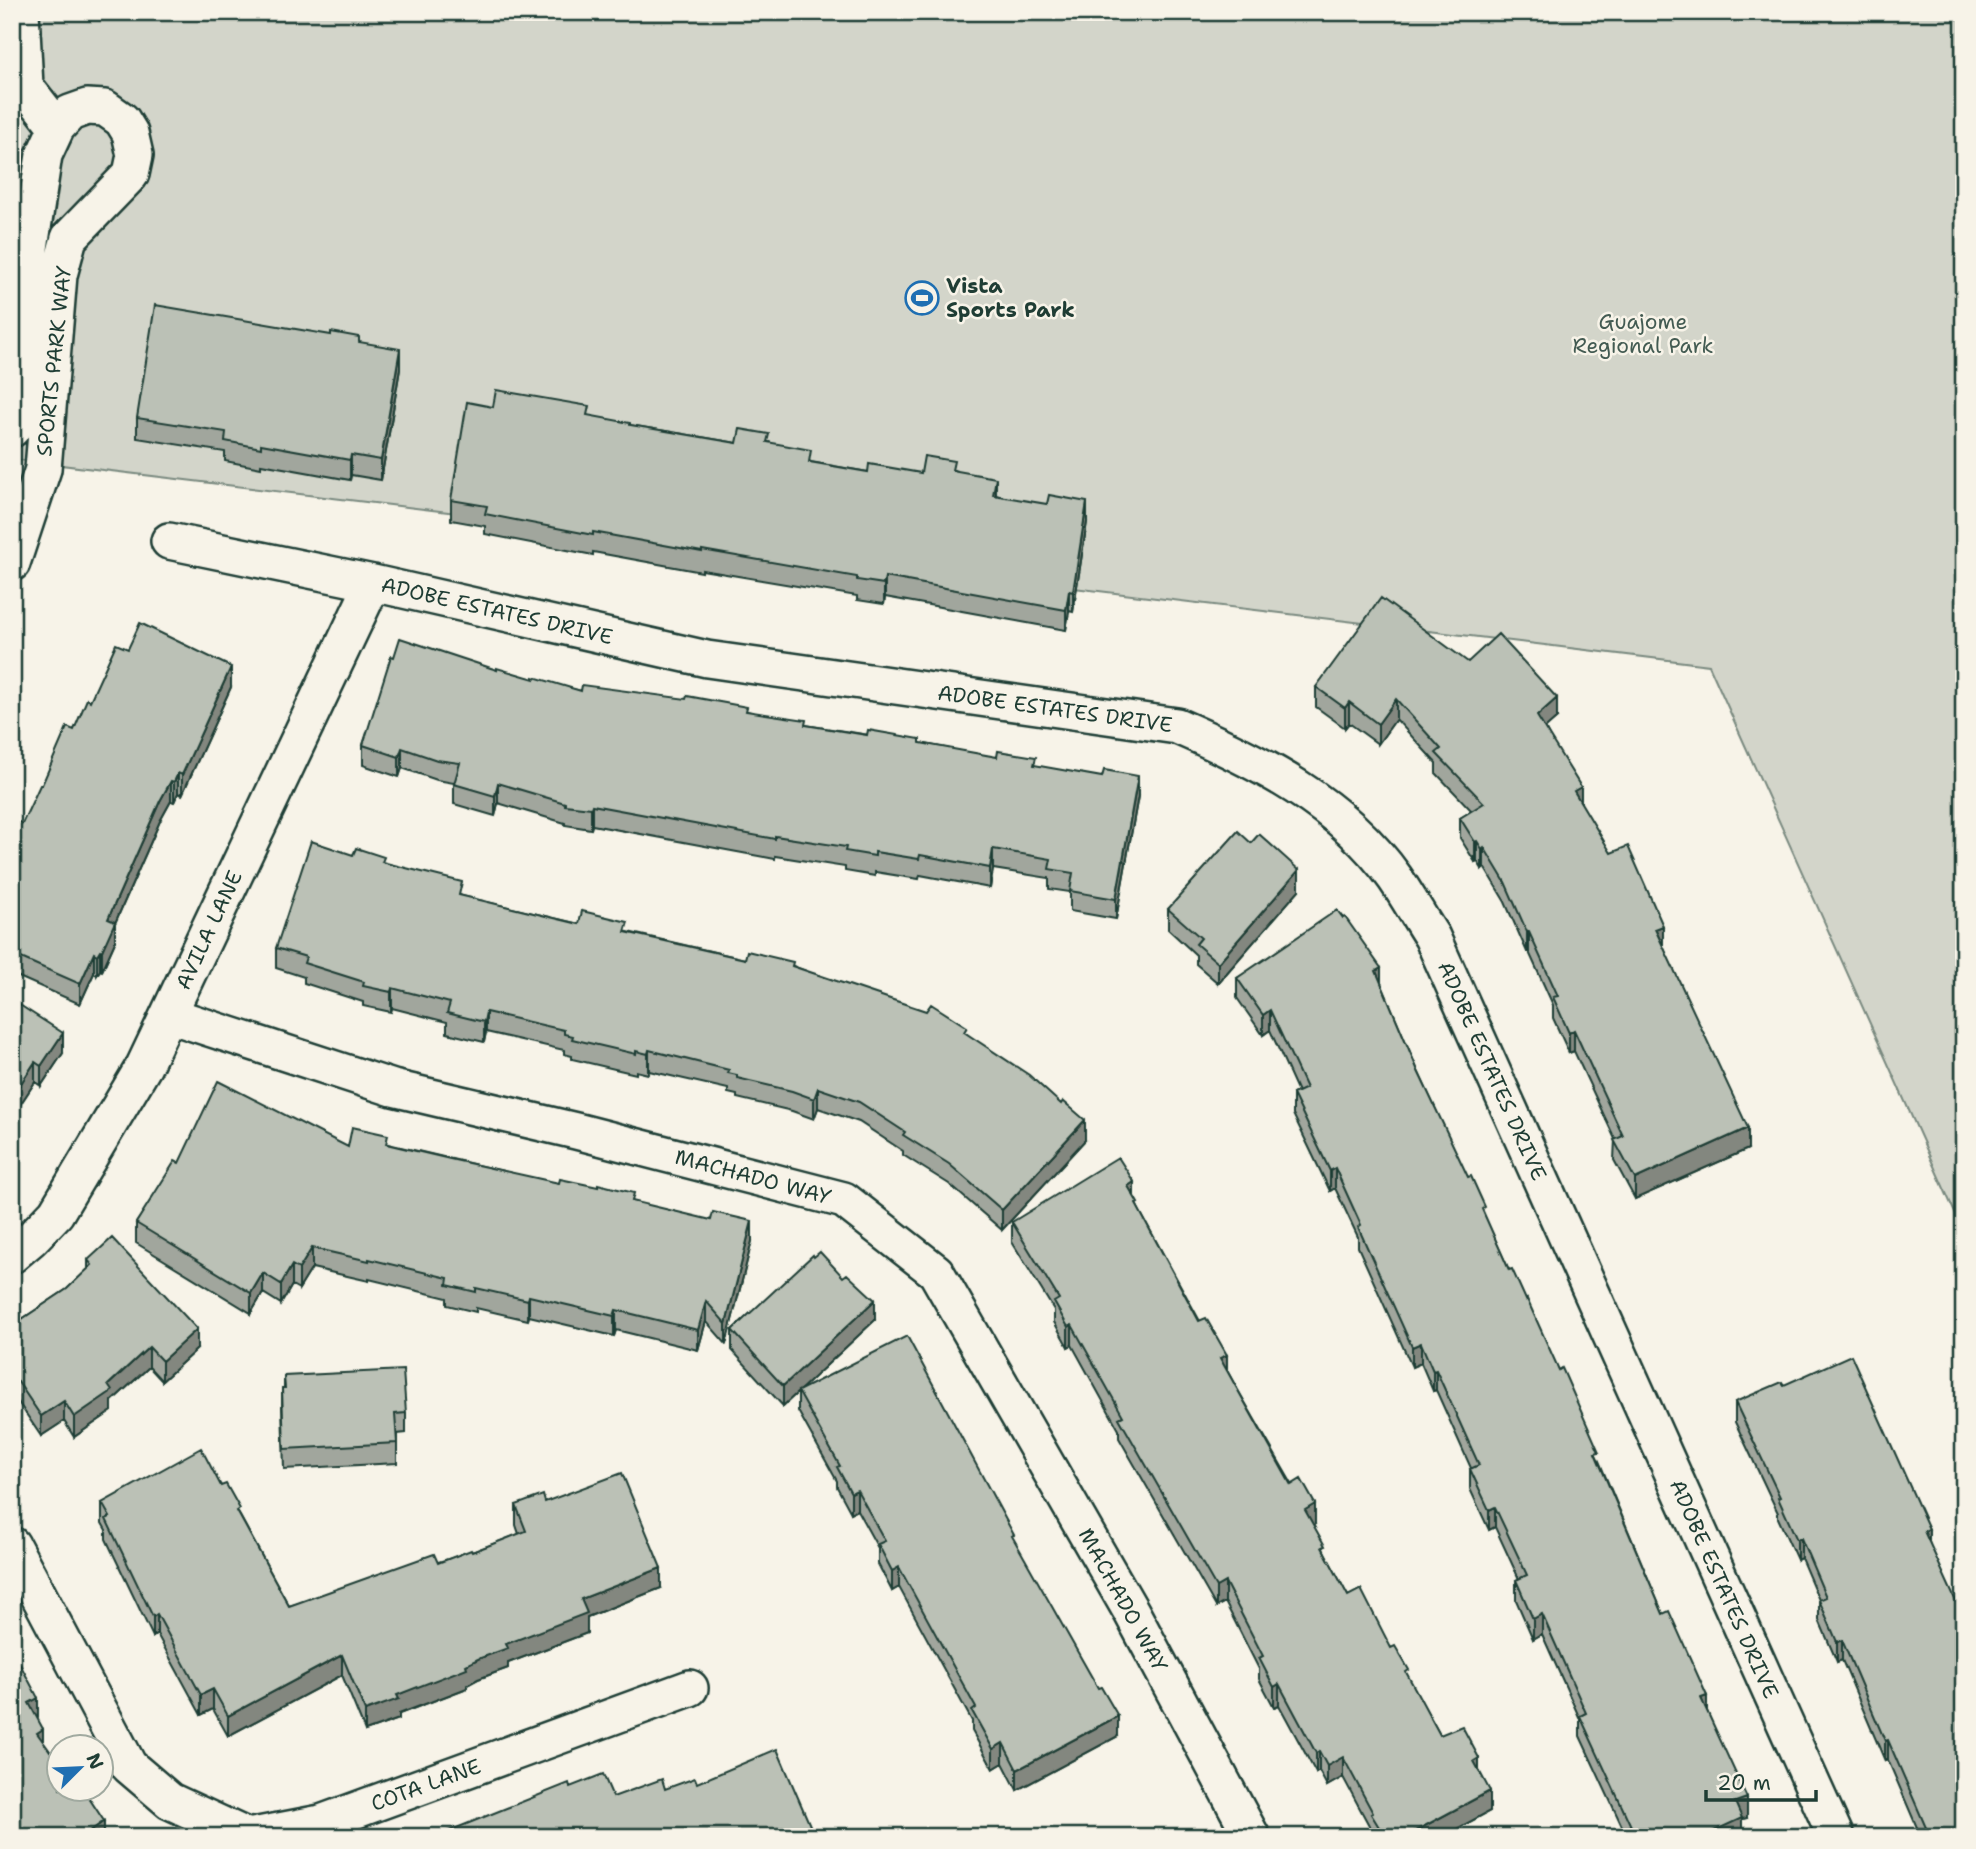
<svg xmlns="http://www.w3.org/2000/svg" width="1976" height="1849" viewBox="0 0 1976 1849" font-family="'Shantell Sans',sans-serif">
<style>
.green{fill:#d3d5ca;stroke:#79897f;stroke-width:2}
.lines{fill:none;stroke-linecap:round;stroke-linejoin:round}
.minor-casing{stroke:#1f3d34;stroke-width:40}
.minor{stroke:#f7f3e8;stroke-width:35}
.wall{fill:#a1a69d;stroke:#1f3d34;stroke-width:2}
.shaded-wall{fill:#83877f;stroke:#1f3d34;stroke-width:2}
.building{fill:#bbc1b6;stroke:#1f3d34;stroke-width:2}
.labels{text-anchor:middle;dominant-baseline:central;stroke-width:5;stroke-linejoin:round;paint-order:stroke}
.poi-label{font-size:21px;font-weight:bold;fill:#1f3d34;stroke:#f7f3e8;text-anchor:start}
.park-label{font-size:21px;fill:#435b52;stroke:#f7f3e8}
.street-label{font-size:21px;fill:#1f3d34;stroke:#f7f3e8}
</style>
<rect width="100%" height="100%" fill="#f7f3e8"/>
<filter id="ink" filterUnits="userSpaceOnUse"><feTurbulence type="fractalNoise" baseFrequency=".0143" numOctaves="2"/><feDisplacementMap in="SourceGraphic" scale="14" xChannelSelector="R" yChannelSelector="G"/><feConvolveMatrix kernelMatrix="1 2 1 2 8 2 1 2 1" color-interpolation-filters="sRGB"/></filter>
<g filter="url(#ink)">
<path class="green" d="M12,12H1964V1233L1709,665L12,459Z"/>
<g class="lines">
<defs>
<path id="minor" d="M21,12L25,86L57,127
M12,429L27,268L44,155L57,127L70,113L87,107L105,108L122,120L130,133L135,155L131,174L69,238L59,275L43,469L12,563
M169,541L373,583L707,659L1177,726C1258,761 1342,803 1395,878C1408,897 1419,917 1432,937L1836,1837
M169,1015L393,1088L576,1131L844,1200L936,1272L1132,1613L1252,1837
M12,1255L31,1239L56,1213L144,1066L373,583
M12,1545L129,1766L170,1801L248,1837L321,1823L690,1688"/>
</defs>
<use href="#minor" class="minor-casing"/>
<use href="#minor" class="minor"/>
</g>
<path class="wall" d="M359,342L400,369L381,480L351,475L350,480L261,464V468L225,461V452L137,438V418Z
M493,407L589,416L630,425L737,443L769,442L811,462L868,472L921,473L954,470L996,495L1087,522L1073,612L1069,611L1066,630L885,597L884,604L857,600V596L702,570V572L593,552V555L485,534V526L451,520V500Z
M128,649L231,687L182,795L178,793L174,802L171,801L160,821L115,923V942L102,971L100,970L97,975L94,973L80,1004L12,974V837L22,824L42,785L74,730Z
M394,657L497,670L581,691L747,711L806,725L920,743L1036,766L1138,796L1116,919L1070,911V892L1049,889V878L993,869L990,888L920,875L919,879L875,872V876L845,871V867L775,856V859L592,825L591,829L565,825V823L498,803L495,816L454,804V783L437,780L402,768L399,777L363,765V745Z
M1468,662L1557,718L1545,728L1581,804L1663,946L1748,1149L1635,1199L1614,1160L1615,1139L1574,1051L1569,1053L1553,1018V1005L1529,952H1527L1505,902L1484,867L1482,869L1477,861L1475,862L1460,838V818L1472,811L1436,773V763L1396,719L1378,744L1349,723L1345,728L1316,707V687Z
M1251,843L1299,890L1218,983L1196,964V955L1168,929V909Z
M353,855L384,863L462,896L579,924L628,932L745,959L793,966L967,1034L1085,1140L1002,1230L949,1184L903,1155V1151L859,1122L818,1108L814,1119L792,1111L737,1098V1095L728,1093V1089L649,1071L648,1074L636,1071V1074L572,1059V1056L564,1054V1050L486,1032L484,1042L447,1033V1022L392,1008L391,1012L363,1006V1002L304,983V977L276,968V948Z
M1343,918L1381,983L1418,1071L1509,1270L1599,1461L1663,1614L1707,1711L1747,1818L1742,1819V1837H1627L1580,1736V1719L1542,1634L1533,1639L1516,1600V1580L1519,1579L1495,1527L1489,1530L1470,1489V1469L1471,1468L1436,1390L1433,1391L1421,1363L1412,1367L1358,1247V1237L1335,1188L1330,1191L1293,1114V1094L1298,1092L1270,1030L1263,1035L1237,998V978Z
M12,1000L63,1053L41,1086L35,1082L12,1117Z
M388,1144L634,1202L752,1241L726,1344L706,1321L698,1350L616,1330L614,1336L529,1316L528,1320L476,1308V1312L447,1305V1298L369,1279V1281L312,1268L299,1289L292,1285L281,1304L263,1293L251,1313L136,1243V1223L179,1163L348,1147Z
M1134,1198L1138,1208L1235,1385L1315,1524L1313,1525L1325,1553L1348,1596L1391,1648L1440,1735L1479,1771L1490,1811L1442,1837H1373L1371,1834V1829L1343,1777L1327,1786L1319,1771L1316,1773L1279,1705L1274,1707L1259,1679V1669L1225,1602L1216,1607L1119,1438V1430L1072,1345L1068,1347L1054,1322V1310L1012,1242V1222Z
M814,1257L843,1277L875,1320L783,1406L732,1350V1330Z
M88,1260L197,1349L162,1381L149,1367L112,1401V1411L74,1437L64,1421L41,1436L12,1393V1319H22L67,1289L88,1269Z
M284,1376L406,1413V1433L397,1434V1463L284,1469L282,1408V1388H284Z
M1784,1385L1929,1541L1964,1837H1921L1888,1760L1885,1761L1842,1660L1837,1662L1819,1620V1600L1801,1558L1797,1560L1778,1518V1513L1735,1422V1402Z
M798,1391L1014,1541L1118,1736L1017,1790L1003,1763L993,1769L972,1731V1721L899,1587L892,1591L878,1564V1548L857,1510L851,1513L837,1487V1481L798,1411Z
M221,1486L240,1516L289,1606L472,1552L519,1534L516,1525V1505L545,1502L661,1588L587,1617V1633L508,1663V1668L478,1679L467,1685V1688L399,1714V1719L365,1731L342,1675L228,1736L213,1709L201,1715L157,1634L153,1637L106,1539V1530L102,1523V1503Z"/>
<path class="shaded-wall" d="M400,349V369L381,480V460Z
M351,455V475L350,480V460Z
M996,478V498L993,495Z
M1087,502V522L1073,612V592Z
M885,577V597L884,604V584Z
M1069,591V611L1066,630V610Z
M231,667V687L182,795V775Z
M1557,698V718L1537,736V716Z
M1396,699V719L1378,744V724Z
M1349,702V723L1345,728V708Z
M402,748V768L399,777V757Z
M178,773V793L174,802V782Z
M1138,776V796L1116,919V899Z
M171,781V801L160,821L115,923V942L102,971V951L108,919L160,801Z
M498,783V803L495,816V796Z
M1581,787V807L1574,791Z
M592,805V825L591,829V808Z
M1477,841V861L1475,862V842Z
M1484,847V867L1482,869V849Z
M993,849V869L990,888V868Z
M1299,870V890L1218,983V963Z
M1663,926V946L1655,929Z
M1527,932H1529V952H1527Z
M100,950V970L97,975V955Z
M94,953V973L80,1004V984Z
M1381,968V988L1376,971Z
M392,988V1008L391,1012V992Z
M1270,1010V1030L1263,1035V1015Z
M486,1012V1032L484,1042V1022Z
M1574,1030V1051L1569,1053V1033Z
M63,1033V1053L41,1086V1066Z
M649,1050V1071L648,1074V1054Z
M35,1062V1082L12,1117V1097Z
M818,1088V1108L814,1119V1099Z
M1085,1120V1140L1002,1230V1210Z
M1748,1128V1149L1635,1199V1179Z
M1335,1168V1188L1330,1191V1171Z
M1134,1182V1202L1128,1186Z
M752,1221V1241L726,1344V1324Z
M312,1248V1268L299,1289V1269Z
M292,1265V1285L281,1304V1284Z
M263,1273V1293L251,1313V1293Z
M529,1296V1316L528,1320V1300Z
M875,1300V1320L783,1406V1386Z
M706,1301V1321L698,1350V1330Z
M616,1310V1330L614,1336V1316Z
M1072,1325V1345L1068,1347V1327Z
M197,1329V1349L162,1381V1361Z
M1421,1343V1363L1412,1367V1347Z
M149,1347V1367L112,1401V1411L74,1437V1417Z
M1227,1355V1375L1220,1358Z
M1436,1370V1390L1433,1391V1371Z
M64,1401V1421L41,1436V1416Z
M857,1490V1510L851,1513V1493Z
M1315,1504V1524L1305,1530V1510Z
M1495,1507V1527L1489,1530V1510Z
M1929,1529V1549L1924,1531Z
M1801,1538V1558L1797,1560V1540Z
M899,1567V1587L892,1591V1571Z
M661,1568V1588L587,1617V1633L508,1663V1668L478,1679L467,1685V1688L399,1714V1719L365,1731V1711L397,1695L466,1665L506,1644L581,1599Z
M1225,1582V1602L1216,1607V1587Z
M157,1614V1634L153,1637V1617Z
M1542,1614V1634L1533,1639V1619Z
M1842,1640V1660L1837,1662V1642Z
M342,1655V1675L228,1736V1716Z
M1279,1684V1705L1274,1707V1687Z
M213,1689V1709L201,1715V1695Z
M1707,1696V1716L1701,1698Z
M38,1698V1718L29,1723V1703Z
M1118,1716V1736L1017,1790V1770Z
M43,1729V1749L37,1733Z
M1888,1740V1760L1885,1761V1741Z
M1003,1743V1763L993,1769V1749Z
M1319,1751V1771L1316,1773V1753Z
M1343,1757V1777L1327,1786V1766Z
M1479,1758V1778L1474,1761Z
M1490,1791V1811L1442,1837H1404Z
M1747,1798V1818L1742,1819V1837H1701L1735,1802Z
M104,1821V1837H82Z"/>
<path class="building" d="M155,305L331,335V332L359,337V342L400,349L381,460L351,455L350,460L261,444V448L225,441L226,432L137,418Z
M496,390L589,406L587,415L630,423V425L737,443L740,429L769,434L767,442L811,450L809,462L868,472L869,464L921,473L924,456L954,461L952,470L996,478L993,495L1047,504L1049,495L1087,502L1073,592L1069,591L1066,610L885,577L884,584L857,580V577L702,550V552L593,532V535L485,514L487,506L451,500L467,402L493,407Z
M1381,598L1468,662L1498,634L1557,698L1537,716L1581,787L1574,791L1611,853L1628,846L1663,926L1655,929L1748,1128L1635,1179L1614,1140L1623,1136L1574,1030L1569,1033L1553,997L1558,996L1529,932H1527L1505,882L1484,847L1482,849L1477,841L1475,842L1460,818L1484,803L1436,753L1441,749L1396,699L1378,724L1349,702L1345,708L1316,687Z
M140,623L231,667L182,775L178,773L174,782L171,781L160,801L108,919L115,922L102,951L100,950L97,955L94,953L80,984L12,954V837L19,822L22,824L40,785H42L67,727L74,730L87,699L90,701L116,644L128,649Z
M400,638L497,670V668L534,679V677L581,691L582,685L686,699L687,696L747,707L746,711L806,720L805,725L867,735L868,730L920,739V743L997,757L998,751L1036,757L1034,765L1102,777L1104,770L1138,776L1116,899L1070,891L1073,873L1049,869L1051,859L993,849L990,868L920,855L919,859L875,852V856L845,851L846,847L775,836V839L592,805L591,808L565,805V803L498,783L495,796L454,784L460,763L437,760L402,748L399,757L363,745L391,656L394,657Z
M1238,831L1251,843L1259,834L1299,870L1218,963L1196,944L1201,938L1168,909Z
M311,841L353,855L356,848L384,857L382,862L462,882L459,895L579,924L582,911L628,922L625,932L745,959L747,951L793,962L792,966L926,1011L931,1004L967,1027L964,1032L1029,1075L1061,1104L1063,1101L1085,1120L1002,1210L949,1164L903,1135L905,1132L859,1102L818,1088L814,1099L792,1091L737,1078V1075L728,1073L729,1070L649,1050L648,1054L636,1051V1054L572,1039L573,1036L564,1034V1030L486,1012L484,1022L447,1013L450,1003L392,988L391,992L363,986L364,982L304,963L306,957L276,948Z
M1337,910L1343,918L1345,917L1381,968L1376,971L1418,1071L1468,1177L1471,1176L1485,1207L1482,1209L1509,1270L1512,1269L1526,1300L1527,1299L1559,1370L1562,1368L1599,1452L1595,1453L1663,1614L1669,1611L1707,1696L1701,1698L1747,1798L1735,1802L1742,1818L1701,1837H1636L1580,1716L1586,1713L1542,1614L1533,1619L1516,1580L1527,1575L1495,1507L1489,1510L1470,1469L1479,1465L1436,1370L1433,1371L1421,1343L1412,1347L1358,1227L1361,1225L1335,1168L1330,1171L1293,1094L1306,1088L1270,1010L1263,1015L1237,978Z
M12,1000L63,1033L41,1066L35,1062L12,1097Z
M218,1081L348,1147L352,1127L388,1135L386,1144L450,1159L559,1183L560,1179L598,1187V1184L634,1193L632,1201L711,1220L713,1212L752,1221L726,1324L706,1301L698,1330L616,1310L614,1316L529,1296L528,1300L476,1288V1292L447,1285L448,1278L369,1259V1261L312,1248L299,1269L292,1265L281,1284L263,1273L251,1293L136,1223L175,1161L179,1163Z
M1118,1157L1134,1182L1128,1186L1138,1203L1136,1204L1199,1321L1206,1318L1227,1355L1220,1358L1235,1385L1291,1485L1301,1479L1315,1504L1305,1510L1325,1546L1322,1547L1348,1596L1361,1589L1391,1648L1395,1646L1409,1670L1406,1672L1440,1735L1462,1726L1479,1758L1474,1761L1490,1791L1404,1837H1385L1371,1814L1373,1813L1343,1757L1327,1766L1319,1751L1316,1753L1279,1684L1274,1687L1259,1658L1263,1656L1225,1582L1216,1587L1119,1418L1123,1416L1072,1325L1068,1327L1054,1302L1059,1299L1012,1222Z
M112,1238L197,1329L162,1361L149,1347L108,1385L112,1391L74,1417L64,1401L41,1416L12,1373V1319L20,1314L22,1319L67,1289L92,1265L88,1260Z
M820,1252L843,1277L847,1274L875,1300L783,1386L732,1330L813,1255L814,1257Z
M907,1336L1014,1535L1012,1536L1098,1688L1101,1687L1118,1716L1017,1770L1003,1743L993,1749L972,1711L976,1708L899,1567L892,1571L878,1544L885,1541L857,1490L851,1493L837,1467L840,1466L798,1391Z
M1851,1355L1929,1529L1924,1531L1964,1619V1837H1930L1888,1740L1885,1741L1842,1640L1837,1642L1819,1600L1826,1597L1801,1538L1797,1540L1778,1498L1780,1497L1735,1402L1782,1382L1784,1385Z
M403,1370L406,1413L395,1414L397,1443L284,1449L282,1388H285L284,1376Z
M201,1448L221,1486L226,1484L240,1509L237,1511L289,1606L434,1554L438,1563L471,1550L472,1552L526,1531L516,1505L543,1495L545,1502L622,1473L661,1568L581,1599L587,1613L506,1644L508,1648L478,1659L466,1665L467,1668L397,1695L399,1699L365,1711L342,1655L228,1716L213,1689L201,1695L157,1614L153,1617L106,1519L110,1517L102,1503Z
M20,1664L38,1698L29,1703L43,1729L37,1733L60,1765V1789H77L79,1792L83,1789L104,1821L82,1837H12V1669Z
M777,1749L815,1837H434L569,1783L570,1787L603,1774L613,1797L662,1779L665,1789L695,1778L697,1783Z"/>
</g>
<defs>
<symbol id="stadium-ring" viewBox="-11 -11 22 22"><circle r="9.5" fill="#f7f3e8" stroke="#1f6fb2" stroke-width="1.5"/><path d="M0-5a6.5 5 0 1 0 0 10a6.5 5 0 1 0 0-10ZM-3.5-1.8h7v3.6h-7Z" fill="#1f6fb2"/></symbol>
</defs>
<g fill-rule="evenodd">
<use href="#stadium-ring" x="903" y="279" width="38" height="38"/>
</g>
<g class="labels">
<g class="poi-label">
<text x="946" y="286">Vista<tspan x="946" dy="24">Sports Park</tspan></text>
</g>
<g class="park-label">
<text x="1643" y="322">Guajome<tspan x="1643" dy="24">Regional Park</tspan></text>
</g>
<g class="street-label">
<text transform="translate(54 361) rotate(-84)">SPORTS PARK WAY</text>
<text transform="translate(497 611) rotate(13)">ADOBE ESTATES DRIVE</text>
<text transform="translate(1055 709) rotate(8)">ADOBE ESTATES DRIVE</text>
<text transform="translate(209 930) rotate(-65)">AVILA LANE</text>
<text transform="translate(1492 1071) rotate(66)">ADOBE ESTATES DRIVE</text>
<text transform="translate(753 1177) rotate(15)">MACHADO WAY</text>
<text transform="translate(1724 1589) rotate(66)">ADOBE ESTATES DRIVE</text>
<text transform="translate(1123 1600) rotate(61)">MACHADO WAY</text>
<text transform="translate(426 1785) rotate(-20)">COTA LANE</text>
</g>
</g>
<rect width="1976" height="1849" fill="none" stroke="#f7f3e8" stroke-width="42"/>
<rect x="21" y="21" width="1934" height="1807" fill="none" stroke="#1f3d34" stroke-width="2.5" filter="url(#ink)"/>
<g transform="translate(80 1768) rotate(66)"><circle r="33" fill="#f7f3e8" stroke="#a1aaa0" stroke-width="2"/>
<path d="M0-5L12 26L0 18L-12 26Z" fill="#1f6fb2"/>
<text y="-10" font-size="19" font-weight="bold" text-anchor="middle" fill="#1f3d34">N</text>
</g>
<path d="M1706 1790v10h110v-10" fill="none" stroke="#1f3d34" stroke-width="3.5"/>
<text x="1717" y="1790" font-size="21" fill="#1f3d34" stroke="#f7f3e8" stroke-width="5" paint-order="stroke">20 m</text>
</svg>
